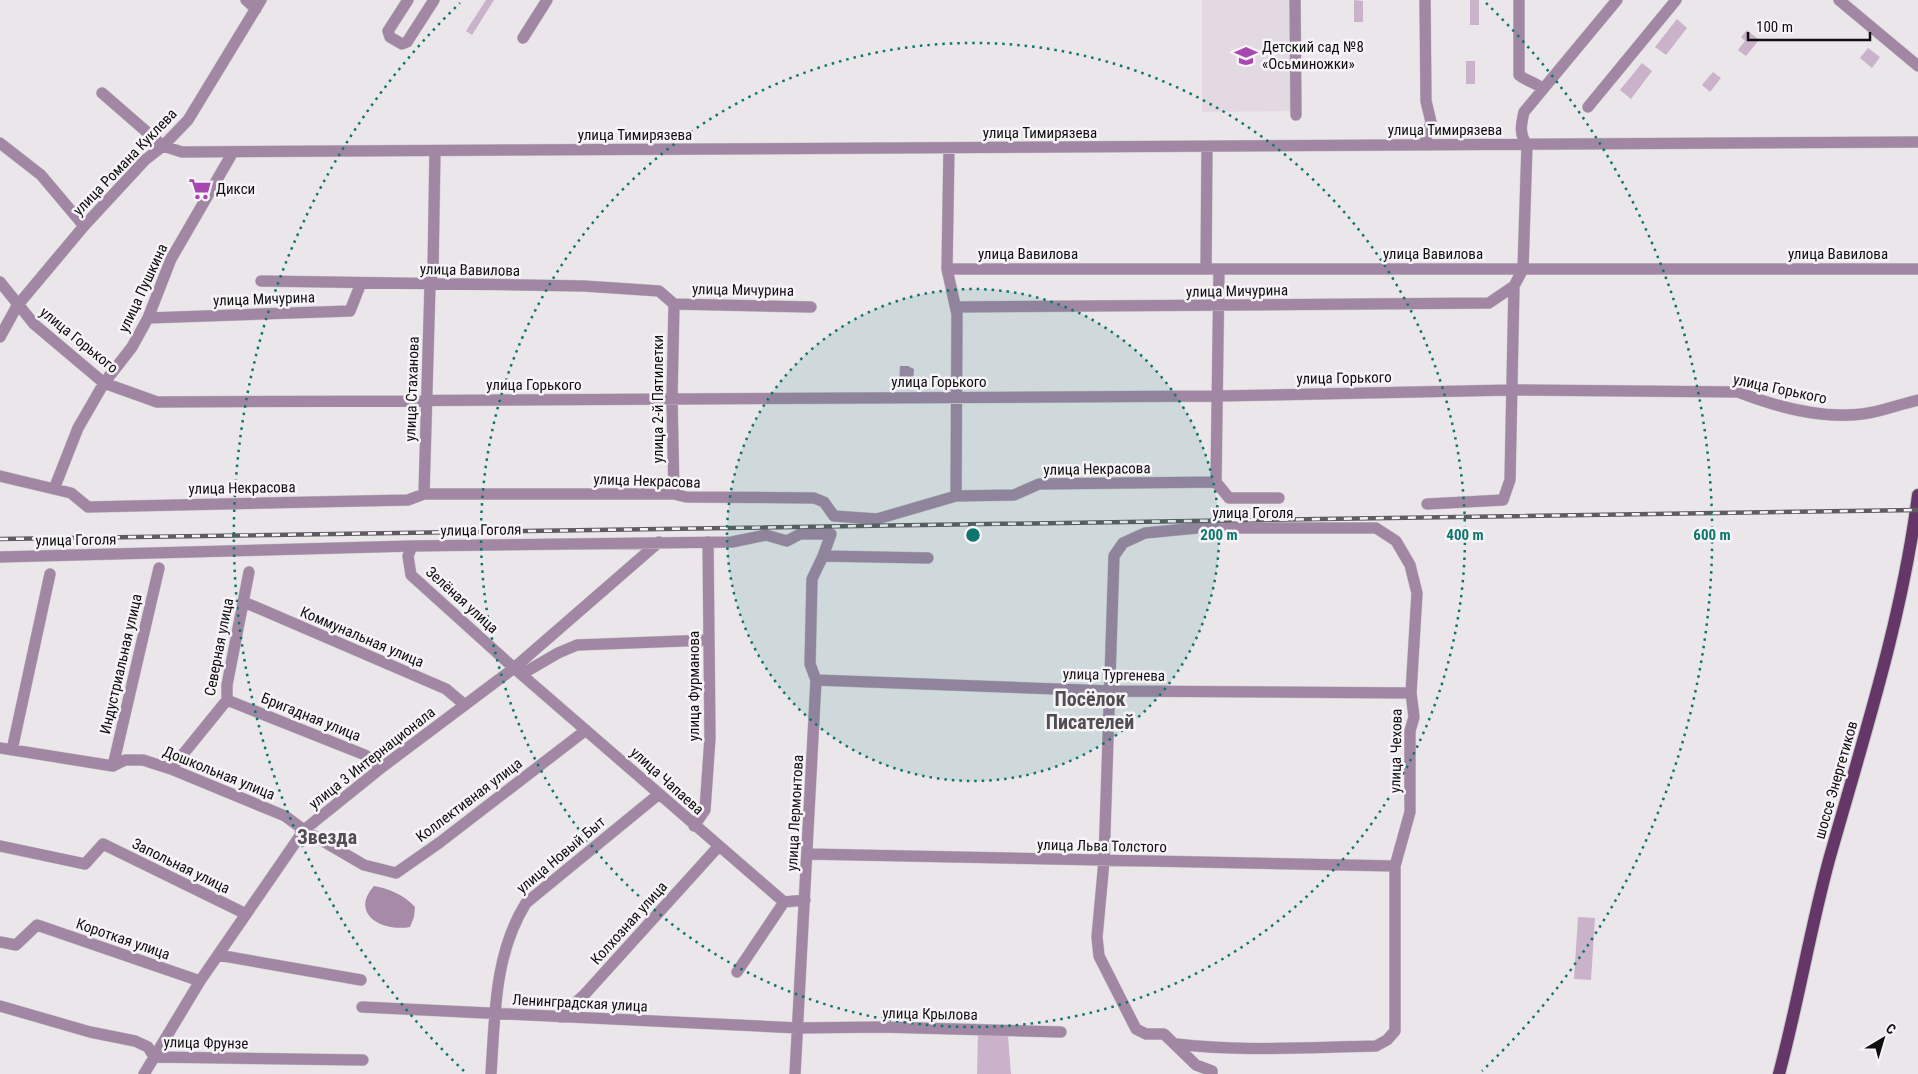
<svg xmlns="http://www.w3.org/2000/svg" width="1918" height="1074" viewBox="0 0 1918 1074" font-family="'Roboto Condensed',sans-serif">
<style>
.built{fill:#e2d9e3}
.green{fill:#c9b2ca}
.water{fill:#a68aa8}
.lines{fill:none;stroke-linecap:round;stroke-linejoin:round}
.minor-casing{stroke:#c7c4c7;stroke-width:12}
.major-casing{stroke:#c7c4c7;stroke-width:14}
.minor{stroke:#a187a3;stroke-width:11}
.major{stroke:#653769;stroke-width:12}
.rail-casing{stroke:#5e5c5e;stroke-width:4.5}
.rail{stroke:#f7f4f8;stroke-width:2.5;stroke-dasharray:8;stroke-linecap:butt}
.ring{fill:none;stroke:#0f766e;stroke-width:2.5;stroke-dasharray:2.5 5}
.labels{text-anchor:middle;dominant-baseline:central;stroke-width:5;stroke-linejoin:round;paint-order:stroke}
.poi-label{font-size:15px;fill:#100f10;stroke:#f7f4f8;text-anchor:start}
.street-label{font-size:15px;fill:#100f10;stroke:#f7f4f8}
.district-label{font-size:20px;font-weight:bold;fill:#514e51;stroke:#f7f4f8}
.centre{fill:#0f766e;stroke:#f7f4f8;stroke-width:2.5}
.ring-label{font-size:15px;text-anchor:middle;font-weight:bold;fill:#0f766e;stroke:#f7f4f8;stroke-width:5;stroke-linejoin:round;paint-order:stroke}
</style>
<rect width="100%" height="100%" fill="#eae6ea"/>
<path class="built" d="M1202,0H1289L1290,111L1202,112Z"/>
<path class="green" d="M486,0H494L472,35L466,31Z
M1354,0L1363,1V22H1354Z
M1470,0H1479V25H1470Z
M1677,19L1687,28L1666,55L1655,47Z
M1747,30L1759,40L1746,56L1738,50L1745,41L1741,37Z
M1868,48L1880,57L1872,68L1860,58Z
M1466,61H1475V84H1466Z
M1642,63L1652,71L1631,99L1620,90Z
M1713,72L1721,78L1710,92L1702,85Z
M1578,917L1595,918L1591,980L1574,979Z
M978,1033L1005,1034L1008,1036L1011,1074H977Z"/>
<path class="water" d="M900,366H908L914,369L913,381L908,390L899,386Z
M374,886C390,889 404,895 415,907L414,917L410,927C383,932 349,914 374,886Z"/>
<g class="lines">
<defs>
<path id="minor" d="M246,0L256,9
M408,0L388,31L390,37L402,44L407,42L434,0
M1295,0L1296,115
M1519,0V75C1526,81 1535,82 1543,89
M1839,0L1918,66
M523,38L547,0
M102,93L163,146L182,152L1918,142
M1588,107L1676,0
M0,143L41,175L84,226
M1424,145L1431,122L1426,101L1425,0
M1527,145C1519,134 1521,125 1524,112L1617,0
M949,148L947,269L957,314L956,496
M947,269H1918
M1206,269L1207,147
M261,281L584,286L659,291L674,304
M0,282L34,324L104,383L157,402L1217,396L1512,390L1738,392C1777,407 1820,419 1862,414C1881,412 1900,404 1918,400
M674,304L811,307
M956,307L1489,303L1514,286
M148,318L350,311L361,283
M0,337L17,306L84,226L145,160L163,146L188,120L261,0
M0,476L71,493L88,507L408,500L424,494H674L686,497L814,498L824,502L834,516L877,519L956,496L1014,495L1039,484L1216,482L1229,498H1279
M1216,482L1219,269
M54,489L78,428L104,383L132,347L148,318L171,259L233,152
M424,494L430,285L433,270L435,151
M674,494L672,399L674,304
M1427,504L1503,500L1510,480L1514,286L1523,269L1527,145
M412,546L408,556L411,575L514,668L784,902L805,900
M0,557L412,546L732,542L766,535L787,541L800,534H831L823,556L928,558
M244,602L446,689L465,705
M522,674L558,653L577,645L709,640
M816,680L1110,691L1411,693
M227,700L365,755L381,768
M0,748L113,766L125,760H143L171,769L285,816L304,830L364,865L396,873L439,843L586,730
M12,750L50,574
M113,766L159,568
M171,769L227,700V685L249,572
M694,826L705,810L710,738L708,542
M0,846L85,864L103,844L246,914
M807,854L1395,866
M0,942L16,945L37,925L200,981
M218,955L361,980
M737,972L784,902
M0,1006L90,1032L135,1041L148,1047L154,1057L363,1060
M362,1007L798,1028L881,1027L1061,1032
M560,1017L585,994L718,847
M1176,1044C1242,1052 1310,1047 1376,1046L1387,1040L1395,1031V866L1410,812V731L1414,717L1411,693L1417,593L1410,565L1396,541L1376,528H1197L1145,533L1123,543L1114,556L1104,861L1097,937L1099,956L1136,1029L1146,1034H1164L1196,1065L1212,1071V1074
M144,1074L200,981L304,830L381,768L514,668L659,542
M491,1074C495,1015 494,954 526,903L659,794
M795,1074L816,680L810,664L812,579L823,556"/>
<path id="major" d="M1779,1074C1798,1003 1810,930 1829,860C1863,739 1902,620 1918,495"/>
</defs>
<use href="#minor" class="minor-casing"/>
<use href="#major" class="major-casing"/>
<use href="#minor" class="minor"/>
<use href="#major" class="major"/>
<defs>
<path id="rail" d="M0,539L1918,510"/>
</defs>
<use href="#rail" class="rail-casing"/>
<use href="#rail" class="rail"/>
</g>
<circle cx="973" cy="535" r="246" fill="#0f766e" fill-opacity=".12"/>
<g class="ring">
<circle cx="973" cy="535" r="246"/>
<circle cx="973" cy="535" r="492"/>
<path d="M464 1071A739 739 0 0 1 460 3M1486 3A739 739 0 0 1 1482 1071"/>
</g>
<defs>
<symbol id="school-bare" viewBox="-9 -9 18 18"><path d="M0-5L7-2L0 1L-7-2ZM-4 1L0 2.5L4 1V4Q0 6-4 4Z" fill="#a748b1" stroke="#f7f4f8" stroke-width="2.5" paint-order="stroke"/></symbol>
<symbol id="supermarket-bare" viewBox="-9 -9 18 18"><path d="M-6-5.5h2.5l.6 2H6L4.5 2H-2.5L-4.4-4H-6ZM-1.5 3.2a1.3 1.3 0 1 0 .1 0ZM3 3.2a1.3 1.3 0 1 0 .1 0Z" fill="#a748b1" stroke="#f7f4f8" stroke-width="2.5" paint-order="stroke"/></symbol>
</defs>
<g fill-rule="evenodd">
<use href="#school-bare" x="1230" y="40" width="32" height="32"/>
<use href="#supermarket-bare" x="184" y="173" width="32" height="32"/>
</g>
<g class="labels">
<g class="poi-label">
<text x="1262" y="47">Детский сад №8<tspan x="1262" dy="17">«Осьминожки»</tspan></text>
<text x="216" y="189">Дикси</text>
</g>
<g class="street-label">
<text x="1445" y="130">улица Тимирязева</text>
<text x="1040" y="133">улица Тимирязева</text>
<text x="635" y="135">улица Тимирязева</text>
<text transform="translate(125 162) rotate(-46)">улица Романа Куклева</text>
<text x="1028" y="254">улица Вавилова</text>
<text x="1433" y="254">улица Вавилова</text>
<text x="1838" y="254">улица Вавилова</text>
<text transform="translate(470 270) rotate(1)">улица Вавилова</text>
<text transform="translate(143 288) rotate(-65)">улица Пушкина</text>
<text transform="translate(743 290) rotate(1)">улица Мичурина</text>
<text transform="translate(1237 291) rotate(-1)">улица Мичурина</text>
<text transform="translate(264 299) rotate(-2)">улица Мичурина</text>
<text transform="translate(79 340) rotate(39)">улица Горького</text>
<text transform="translate(1344 378) rotate(-1)">улица Горького</text>
<text x="939" y="382">улица Горького</text>
<text x="534" y="385">улица Горького</text>
<text transform="translate(412 389) rotate(-88)">улица Стаханова</text>
<text transform="translate(1780 389) rotate(12)">улица Горького</text>
<text transform="translate(658 399) rotate(-90)">улица 2-й Пятилетки</text>
<text transform="translate(1097 469) rotate(-1)">улица Некрасова</text>
<text transform="translate(647 481) rotate(2)">улица Некрасова</text>
<text transform="translate(242 488) rotate(-1)">улица Некрасова</text>
<text x="1253" y="513">улица Гоголя</text>
<text transform="translate(481 530) rotate(-1)">улица Гоголя</text>
<text transform="translate(76 540) rotate(-1)">улица Гоголя</text>
<text transform="translate(462 600) rotate(42)">Зелёная улица</text>
<text transform="translate(362 637) rotate(23)">Коммунальная улица</text>
<text transform="translate(219 647) rotate(-79)">Северная улица</text>
<text transform="translate(121 664) rotate(-77)">Индустриальная улица</text>
<text transform="translate(1114 675) rotate(1)">улица Тургенева</text>
<text transform="translate(694 686) rotate(-90)">улица Фурманова</text>
<text transform="translate(311 717) rotate(22)">Бригадная улица</text>
<text transform="translate(1396 751) rotate(-89)">улица Чехова</text>
<text transform="translate(372 758) rotate(-38)">улица 3 Интернационала</text>
<text transform="translate(219 773) rotate(22)">Дошкольная улица</text>
<text transform="translate(1836 780) rotate(-74)">шоссе Энергетиков</text>
<text transform="translate(667 781) rotate(42)">улица Чапаева</text>
<text transform="translate(469 800) rotate(-37)">Коллективная улица</text>
<text transform="translate(795 813) rotate(-87)">улица Лермонтова</text>
<text transform="translate(1102 846) rotate(1)">улица Льва Толстого</text>
<text transform="translate(561 855) rotate(-40)">улица Новый Быт</text>
<text transform="translate(181 866) rotate(26)">Запольная улица</text>
<text transform="translate(629 923) rotate(-48)">Колхозная улица</text>
<text transform="translate(123 939) rotate(19)">Короткая улица</text>
<text transform="translate(580 1003) rotate(3)">Ленинградская улица</text>
<text transform="translate(930 1014) rotate(1)">улица Крылова</text>
<text transform="translate(206 1043) rotate(1)">улица Фрунзе</text>
</g>
<g class="district-label">
<text x="1090" y="699">Посёлок<tspan x="1090" dy="23">Писателей</tspan></text>
<text x="327" y="837">Звезда</text>
</g>
</g>
<circle cx="973" cy="535" r="8" class="centre"/>
<g class="ring-label">
<text x="1219" y="540">200 m</text>
<text x="1465" y="540">400 m</text>
<text x="1712" y="540">600 m</text>
</g>
<g transform="translate(1883 1039) rotate(38)" stroke="#f7f4f8" stroke-width="4" paint-order="stroke">
<path d="M0-4L9 19L0 12L-9 19Z" fill="#100f10"/>
<text y="-8" font-size="14" font-weight="bold" text-anchor="middle" fill="#100f10">С</text>
</g>
<path d="M1748 32v8h122v-8" fill="none" stroke="#100f10" stroke-width="2.5"/>
<text x="1756" y="32" font-size="15" fill="#100f10" stroke="#f7f4f8" stroke-width="4" paint-order="stroke">100 m</text>
</svg>
